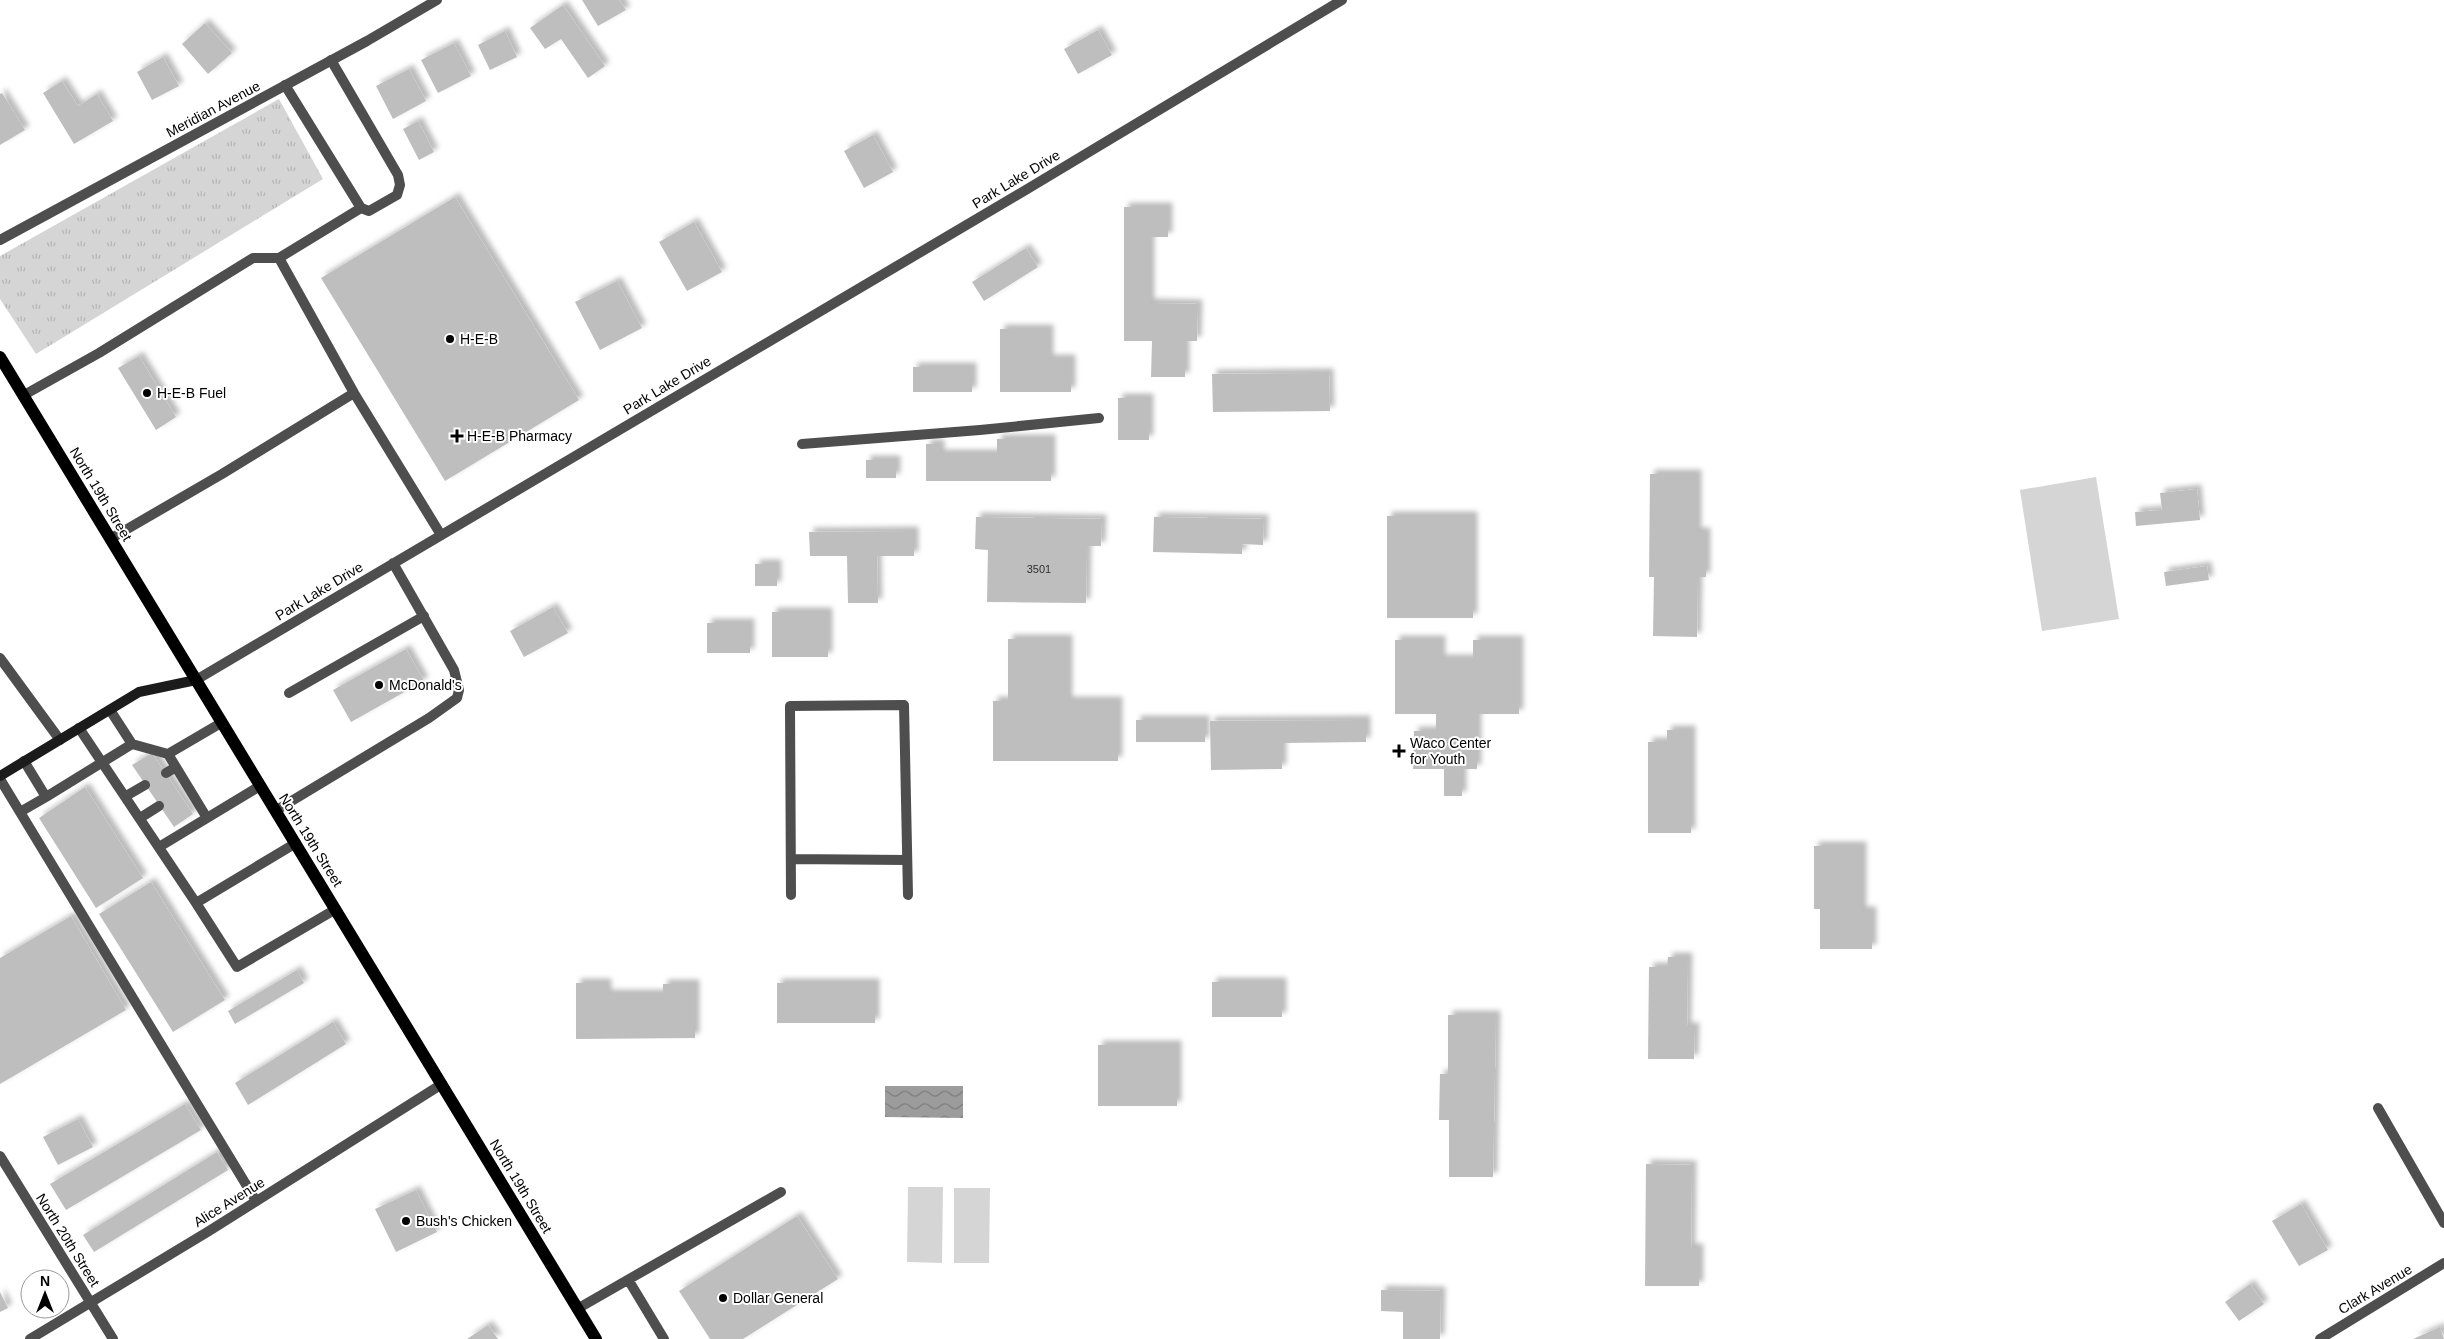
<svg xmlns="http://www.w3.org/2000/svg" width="2444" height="1339" viewBox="0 0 2444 1339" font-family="Arial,sans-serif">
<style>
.grass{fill:url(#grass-tufts)}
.pitch{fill:#d5d5d5}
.water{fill:url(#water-waves)}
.building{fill:#bebebe;filter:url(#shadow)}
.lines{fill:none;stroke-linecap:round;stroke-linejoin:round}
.lane{stroke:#4e4e4e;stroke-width:10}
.street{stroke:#4e4e4e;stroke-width:10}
.secondary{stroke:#1b1b1b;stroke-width:10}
.primary{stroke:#000;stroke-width:12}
.poi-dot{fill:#000;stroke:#fff;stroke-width:2}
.labels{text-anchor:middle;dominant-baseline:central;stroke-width:4;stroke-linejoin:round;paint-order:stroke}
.number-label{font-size:11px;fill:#303030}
.street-label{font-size:14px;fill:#000;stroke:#fff}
.poi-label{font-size:14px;fill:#000;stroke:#fff;text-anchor:start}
</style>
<defs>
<pattern id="grass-tufts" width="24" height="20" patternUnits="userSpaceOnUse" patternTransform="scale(1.25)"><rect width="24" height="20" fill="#d5d5d5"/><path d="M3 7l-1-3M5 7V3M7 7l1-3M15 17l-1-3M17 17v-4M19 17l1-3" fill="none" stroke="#b5b5b5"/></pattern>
<pattern id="water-waves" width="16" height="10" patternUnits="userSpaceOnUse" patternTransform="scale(1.25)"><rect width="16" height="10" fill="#9c9c9c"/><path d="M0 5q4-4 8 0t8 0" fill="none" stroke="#7d7d7d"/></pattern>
<filter id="shadow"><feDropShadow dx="4.5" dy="-4.5" stdDeviation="2.5" flood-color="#0004"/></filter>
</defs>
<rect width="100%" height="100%" fill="#fff"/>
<path class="grass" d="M279,99L323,179L36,354L0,299V256Z"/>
<path class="pitch" d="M2096,477L2119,619L2042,631L2020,490Z
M908,1187H943L942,1263L907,1262Z
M954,1188H990L989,1263H954Z"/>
<path class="water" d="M885,1086H963V1118L885,1117Z"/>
<path class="building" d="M582,0H619L626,10L598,26Z
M563,5L605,66L588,78L561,39L545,49L530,28Z
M205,23L232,53L208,74L182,44Z
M1098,30L1112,55L1078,74L1064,49Z
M505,31L517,57L490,70L478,45Z
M454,43L471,76L438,93L421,60Z
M163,57L179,86L152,100L137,72Z
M409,69L426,101L393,119L376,86Z
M62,81L78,106L97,94L113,121L74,144L43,93Z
M2,93L25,130L0,145V94Z
M418,121L434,152L419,160L403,129Z
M873,135L893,172L864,188L844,151Z
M455,197L579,400L445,481L321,278Z
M1124,207H1168V237H1150V303L1198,304L1197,341H1185V377H1151L1152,341H1124Z
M694,222L722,272L687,291L659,242Z
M1026,248L1038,267L984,301L972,282Z
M617,281L642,328L600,350L575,302Z
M1000,329H1049V359H1071V392H1000Z
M139,356L176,417L156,430L118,368Z
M913,367H972V392H913Z
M1329,373L1330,411L1213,412L1212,374Z
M1118,398H1149V440H1118Z
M997,439H1051V481H926V444H940V454H997Z
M866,460H896V478H866Z
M1650,474H1697V532H1706V577H1698L1697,637L1653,636L1654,577H1649Z
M2197,489L2200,520L2136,526L2135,512L2162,510L2160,493Z
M1387,516H1473V618H1387Z
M976,517L1102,519L1101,546H1087L1086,603L987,602L988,550L975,549Z
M1154,517L1264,519L1263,545L1242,544V554L1153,552Z
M914,531V556H877L878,603H848L847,556H810L809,532Z
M755,564H777V586H755Z
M2207,566L2209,580L2166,586L2164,572Z
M553,607L568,633L524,657L510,631Z
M772,612H828V657H772Z
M707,623H750V653H707Z
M1008,639H1068V701H1118V761H993V701H1008Z
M1395,640H1441V659H1473V640H1519V714H1477V769H1462V796H1444V769H1413L1414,731H1436V714H1395Z
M406,649L424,681L351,722L333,690Z
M1136,720H1205V742H1136Z
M1366,720V742L1282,743V769L1211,770L1210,721Z
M1667,730H1691V833H1648V742H1667Z
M152,753L193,814L174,827L132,765Z
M85,787L143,878L96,908L39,818Z
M1814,846H1862V911H1872V949H1820V909H1814Z
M151,882L225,1000L173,1032L99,914Z
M71,916L126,1010L0,1084V958Z
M1668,957H1688L1687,1027H1695L1694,1059H1648L1649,967H1667Z
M297,970L304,983L235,1024L228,1011Z
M1212,982H1282V1017H1212Z
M576,983H607V994H663V984H695V1038L576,1039Z
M777,983H875V1023H777Z
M1448,1015H1496L1493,1177H1449V1120H1439L1440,1074H1448Z
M333,1022L346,1044L248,1105L235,1083Z
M1098,1045H1177V1106H1098Z
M185,1104L201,1130L66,1210L50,1184Z
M78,1119L93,1147L58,1165L43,1137Z
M217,1152L228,1170L94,1252L83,1235Z
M1646,1164L1692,1165L1691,1248H1699V1286H1645Z
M416,1190L437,1232L396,1252L375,1209Z
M2301,1204L2328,1250L2299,1266L2272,1221Z
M797,1216L838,1279L743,1339H710L679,1291Z
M2250,1284L2264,1304L2239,1321L2225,1302Z
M1381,1290L1441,1291L1440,1339H1403V1312L1381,1311Z
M0,1292L8,1308L0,1312Z
M488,1325L498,1339H467Z
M2440,1327L2444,1339H2413Z"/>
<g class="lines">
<path class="lane" d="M331,60L398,175L400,185L397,195L369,211L361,208
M285,85L361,208L279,258L354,393L441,535
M24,395L99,353L253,258H279
M802,444L980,430L1099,418
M110,539L222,474L354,393
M0,658L60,740
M289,693L424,616
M110,710L132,744L168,754
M221,723L168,754L207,818L260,786
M79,728L196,903
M24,761L46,797L132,744
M166,773L176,767
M0,779L256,1201
M126,796L145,785
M20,812L46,797
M140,818L159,806
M296,843L196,903L237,967L336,909
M159,847L207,818
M791,859L907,860
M791,895L790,706L904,705L908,895
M629,1281L664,1339
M577,1309L781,1192"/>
<path class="street" d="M0,240L367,41L437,0
M196,680L1024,191L1342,0
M275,811L429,718L457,698L459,690L454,670L393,563
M2378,1108L2444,1223
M0,1156L113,1339
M30,1339L209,1231L442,1084
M2320,1339L2444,1263"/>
<path class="secondary" d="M0,776L139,692L196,680"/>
<path class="primary" d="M0,357L596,1339"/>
</g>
<g class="poi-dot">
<circle cx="450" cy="339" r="5"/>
<circle cx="147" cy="393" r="5"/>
<path d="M454.5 428.5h5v5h5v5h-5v5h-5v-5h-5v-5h5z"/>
<circle cx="379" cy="685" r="5"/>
<path d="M1396.5 743.5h5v5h5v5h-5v5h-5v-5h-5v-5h5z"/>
<circle cx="406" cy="1221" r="5"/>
<circle cx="723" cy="1298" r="5"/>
</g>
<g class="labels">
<g class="number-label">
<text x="1039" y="569">3501</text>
</g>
<g class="street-label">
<text transform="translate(213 109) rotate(-28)">Meridian Avenue</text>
<text transform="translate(1016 179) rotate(-31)">Park Lake Drive</text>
<text transform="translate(667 385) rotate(-31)">Park Lake Drive</text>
<text transform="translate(101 494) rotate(59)">North 19th Street</text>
<text transform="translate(319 591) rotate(-31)">Park Lake Drive</text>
<text transform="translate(311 840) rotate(58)">North 19th Street</text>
<text transform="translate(521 1186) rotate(59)">North 19th Street</text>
<text transform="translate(229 1202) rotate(-32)">Alice Avenue</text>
<text transform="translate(68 1240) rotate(58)">North 20th Street</text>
<text transform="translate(2375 1289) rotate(-31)">Clark Avenue</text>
</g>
<g class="poi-label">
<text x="460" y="339">H-E-B</text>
<text x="157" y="393">H-E-B Fuel</text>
<text x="467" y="436">H-E-B Pharmacy</text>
<text x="389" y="685">McDonald's</text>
<text x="1410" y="743">Waco Center<tspan x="1410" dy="16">for Youth</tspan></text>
<text x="416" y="1221">Bush's Chicken</text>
<text x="733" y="1298">Dollar General</text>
</g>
</g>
<g transform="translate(45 1294)"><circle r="24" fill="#ffffff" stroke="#999999"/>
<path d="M0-4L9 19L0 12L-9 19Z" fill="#000000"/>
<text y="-8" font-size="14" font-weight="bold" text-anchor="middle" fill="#000000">N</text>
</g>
</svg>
